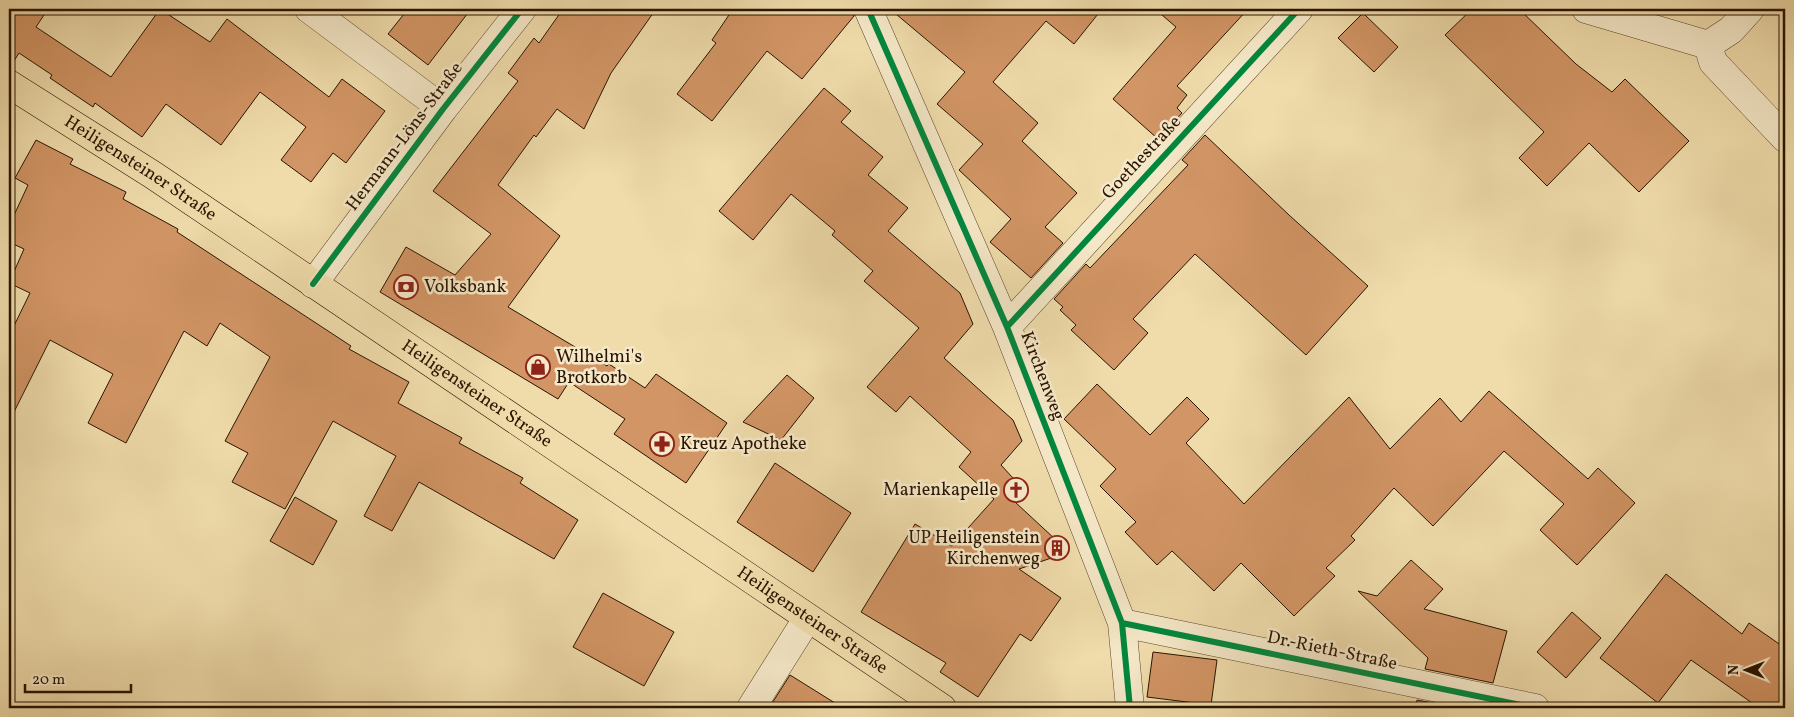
<svg xmlns="http://www.w3.org/2000/svg" width="1794" height="717" viewBox="0 0 1794 717" font-family="Vollkorn,serif">
<style>
.building{fill:#d29565;stroke:#291400}
.lines{fill:none;stroke-linecap:round;stroke-linejoin:round}
.minor-casing{stroke:#5b462b;stroke-width:29}
.major-casing{stroke:#291400;stroke-width:29}
.minor{stroke:#f5e8c8;stroke-width:28}
.major{stroke:#f0dcab;stroke-width:28}
.cycleway-casing{stroke:#f5e8c8;stroke-width:9}
.cycleway{stroke:#00873e;stroke-width:6}
.labels{text-anchor:middle;dominant-baseline:central;stroke-width:5;stroke-linejoin:round;paint-order:stroke}
.street-label{font-size:18px;fill:#291400;stroke:#f5e8c8}
.poi-label{font-size:18px;fill:#291400;stroke:#f5e8c8;text-anchor:start}
</style>
<rect width="100%" height="100%" fill="#f0dcab"/>
<filter id="stains"><feTurbulence type="fractalNoise" baseFrequency=".004" numOctaves="4"/><feColorMatrix values="0 0 0 0 .2 0 0 0 0 .09 0 0 0 0 .02 0 0 0 .5 -.17"/></filter>
<radialGradient id="worn" r=".72"><stop offset=".6" stop-color="#630" stop-opacity="0"/><stop offset="1" stop-color="#630" stop-opacity=".3"/></radialGradient>
<path class="building" d="M9,9H48L36,27L111,77L160,9L210,42L227,19L329,97L342,79L385,111L346,163L333,153L311,182L281,160L306,127L260,92L221,145L166,104L142,137L95,103L93,107L50,78L52,75L19,53L9,69Z
M408,9H471L428,65L388,34Z
M563,9H656L611,73L584,129L557,109L536,137L534,135L498,185L560,236L508,307L607,366L609,364L645,388L656,374L727,423L686,483L614,434L625,419L569,382L558,399L380,292L406,247L455,275L491,234L433,191L518,81L508,73L534,38L539,43Z
M733,9H853L854,16L802,79L767,51L712,121L677,94L716,43L712,40Z
M890,9H1102L1074,44L1046,21L993,82L1038,123L1022,141L1077,193L1045,227L1063,243L1031,278L990,242L1011,219L959,170L983,144L937,104L965,72Z
M1155,9H1248L1177,86L1187,95L1177,108L1182,113L1158,139L1113,99L1176,27Z
M1472,9H1519L1576,64L1612,92L1625,79L1689,141L1639,192L1589,143L1547,186L1519,158L1544,132L1445,35Z
M1363,13L1398,47L1374,72L1338,38Z
M824,88L851,111L841,122L883,157L868,175L908,208L888,231L960,293L973,324L944,358L1013,420L1022,441L1001,465L1025,491L1015,502L1069,552L1019,569L1061,598L1031,641L1020,634L978,697L940,672L946,663L861,612L915,524L952,546L994,499L959,467L971,452L910,396L896,412L867,387L919,328L864,281L873,271L832,235L835,231L791,194L753,240L719,211Z
M1205,135L1289,215L1368,286L1306,355L1195,254L1133,319L1148,333L1114,370L1071,330L1076,325L1060,310L1063,307L1054,299L1086,264L1090,268L1188,165L1182,160Z
M36,140L73,159L70,164L126,192L123,199L178,229L177,232L351,346L349,349L409,382L398,403L462,438L459,443L523,478L520,483L578,520L554,559L419,482L392,531L364,516L396,456L333,421L285,509L232,482L248,453L225,441L270,357L220,323L207,346L184,331L126,443L88,423L113,374L50,340L9,422V336L30,293L9,283L24,249L9,242V226L28,185L15,178Z
M787,375L814,398L781,440L743,422Z
M1097,384L1150,435L1187,397L1209,419L1186,443L1244,504L1349,397L1390,449L1440,398L1461,422L1489,391L1588,479L1598,468L1635,503L1577,565L1540,530L1564,504L1504,451L1433,526L1394,488L1351,536L1355,540L1326,568L1335,576L1294,616L1241,563L1214,591L1172,551L1157,565L1125,532L1136,522L1100,486L1116,469L1064,419Z
M775,463L851,513L813,572L737,522Z
M295,497L337,521L313,565L270,541Z
M1411,560L1443,589L1424,609L1507,631L1493,683L1425,669L1428,658L1358,591L1377,596Z
M1666,574L1742,634L1749,623L1785,648V706L1752,703L1691,660L1658,703L1600,658Z
M603,593L674,632L644,686L573,647Z
M1572,612L1601,638L1566,678L1537,652Z
M1153,652L1217,660L1211,705L1147,697Z
M790,675L843,708H769Z
M1417,700L1459,708H1415Z"/>
<g class="lines">
<defs>
<path id="minor" d="M309,9L443,109
M868,9L1007,327L1122,623L1130,708
M1586,9L1708,45L1731,30L1750,9
M1708,45L1713,62L1785,138
M313,284L443,109L522,9
M1007,327L1299,9
M1122,623L1535,708
M751,708L807,619"/>
<g id="major">
<path id="s1" d="M9,84L153,175L942,708"/>
</g>
</defs>
<use href="#minor" class="minor-casing"/>
<use href="#major" class="major-casing"/>
<use href="#minor" class="minor"/>
<use href="#major" class="major"/>
<defs>
<path id="cycleway" d="M868,9L1007,327L1122,623L1130,708
M313,284L443,109L522,9
M1007,327L1299,9
M1122,623L1535,708"/>
</defs>
<use href="#cycleway" class="cycleway-casing"/>
<use href="#cycleway" class="cycleway"/>
</g>
<defs>
<symbol id="bank-ring" viewBox="-11 -11 22 22"><circle r="9.5" fill="#f5e8c8" stroke="#8f2418" stroke-width="1.5"/><path d="M-6-4H6V4H-6ZM0-2.3a2.3 2.3 0 1 0 0 4.6a2.3 2.3 0 1 0 0-4.6Z" fill="#8f2418"/></symbol>
<symbol id="shop-ring" viewBox="-11 -11 22 22"><circle r="9.5" fill="#f5e8c8" stroke="#8f2418" stroke-width="1.5"/><path d="M-5-2.5h2.3a2.7 3.5 0 0 1 5.4 0H5L5.5 6h-11ZM-1.5-2.5h3a1.5 2.3 0 0 0-3 0Z" fill="#8f2418"/></symbol>
<symbol id="pharmacy-ring" viewBox="-11 -11 22 22"><circle r="9.5" fill="#f5e8c8" stroke="#8f2418" stroke-width="1.5"/><path d="M-2-6h4v4h4v4h-4v4h-4v-4h-4v-4h4Z" fill="#8f2418"/></symbol>
<symbol id="church-ring" viewBox="-11 -11 22 22"><circle r="9.5" fill="#f5e8c8" stroke="#8f2418" stroke-width="1.5"/><path d="M-1.2-6h2.4v3.5h3.3v2.4h-3.3V6h-2.4V-.1h-3.3v-2.4h3.3Z" fill="#8f2418"/></symbol>
<symbol id="building-ring" viewBox="-11 -11 22 22"><circle r="9.5" fill="#f5e8c8" stroke="#8f2418" stroke-width="1.5"/><path d="M-4-6H4V6H1V3H-1V6H-4ZM-2.5-4.3h1.7v1.8h-1.7ZM.8-4.3h1.7v1.8H.8ZM-2.5-1h1.7V.8h-1.7ZM.8-1h1.7V.8H.8Z" fill="#8f2418"/></symbol>
</defs>
<g fill-rule="evenodd">
<use href="#bank-ring" x="392" y="273" width="28" height="28"/>
<use href="#shop-ring" x="524" y="353" width="28" height="28"/>
<use href="#pharmacy-ring" x="648" y="430" width="28" height="28"/>
<use href="#church-ring" x="1002" y="476" width="28" height="28"/>
<use href="#building-ring" x="1043" y="534" width="28" height="28"/>
</g>
<g class="labels">
<g class="street-label">
<text transform="translate(405 137) rotate(-53)">Hermann-Löns-Straße</text>
<text transform="translate(1142 158) rotate(-47)">Goethestraße</text>
<text stroke="none"><textPath href="#s1" startOffset="156">Heiligensteiner Straße</textPath></text>
<text transform="translate(1042 376) rotate(69)">Kirchenweg</text>
<text stroke="none"><textPath href="#s1" startOffset="561">Heiligensteiner Straße</textPath></text>
<text stroke="none"><textPath href="#s1" startOffset="966">Heiligensteiner Straße</textPath></text>
<text transform="translate(1332 651) rotate(12)">Dr.-Rieth-Straße</text>
</g>
<g class="poi-label">
<text x="424" y="287">Volksbank</text>
<text x="556" y="357">Wilhelmi's<tspan x="556" dy="21">Brotkorb</tspan></text>
<text x="680" y="444">Kreuz Apotheke</text>
<text x="998" y="490" text-anchor="end">Marienkapelle</text>
<text x="1040" y="538" text-anchor="end">UP Heiligenstein<tspan x="1040" dy="21">Kirchenweg</tspan></text>
</g>
</g>
<rect width="1794" height="717" fill="none" stroke="#f0dcab" stroke-width="30"/>
<rect x="10" y="10" width="1774" height="697" fill="none" stroke="#291400" stroke-width="2.5"/>
<rect x="15" y="15" width="1764" height="687" fill="none" stroke="#291400"/>
<g transform="translate(1746 670) rotate(270)" stroke="#f5e8c8" stroke-width="4" paint-order="stroke">
<path d="M0-4L9 19L0 12L-9 19Z" fill="#291400"/>
<text y="-8" font-size="14" font-weight="bold" text-anchor="middle" fill="#291400">N</text>
</g>
<path d="M25 684v8h106v-8" fill="none" stroke="#291400" stroke-width="2.5"/>
<text x="32" y="684" font-size="15" fill="#291400" stroke="#f5e8c8" stroke-width="4" paint-order="stroke">20 m</text>
<rect width="100%" height="100%" filter="url(#stains)"/>
<rect width="100%" height="100%" fill="url(#worn)"/>
</svg>
